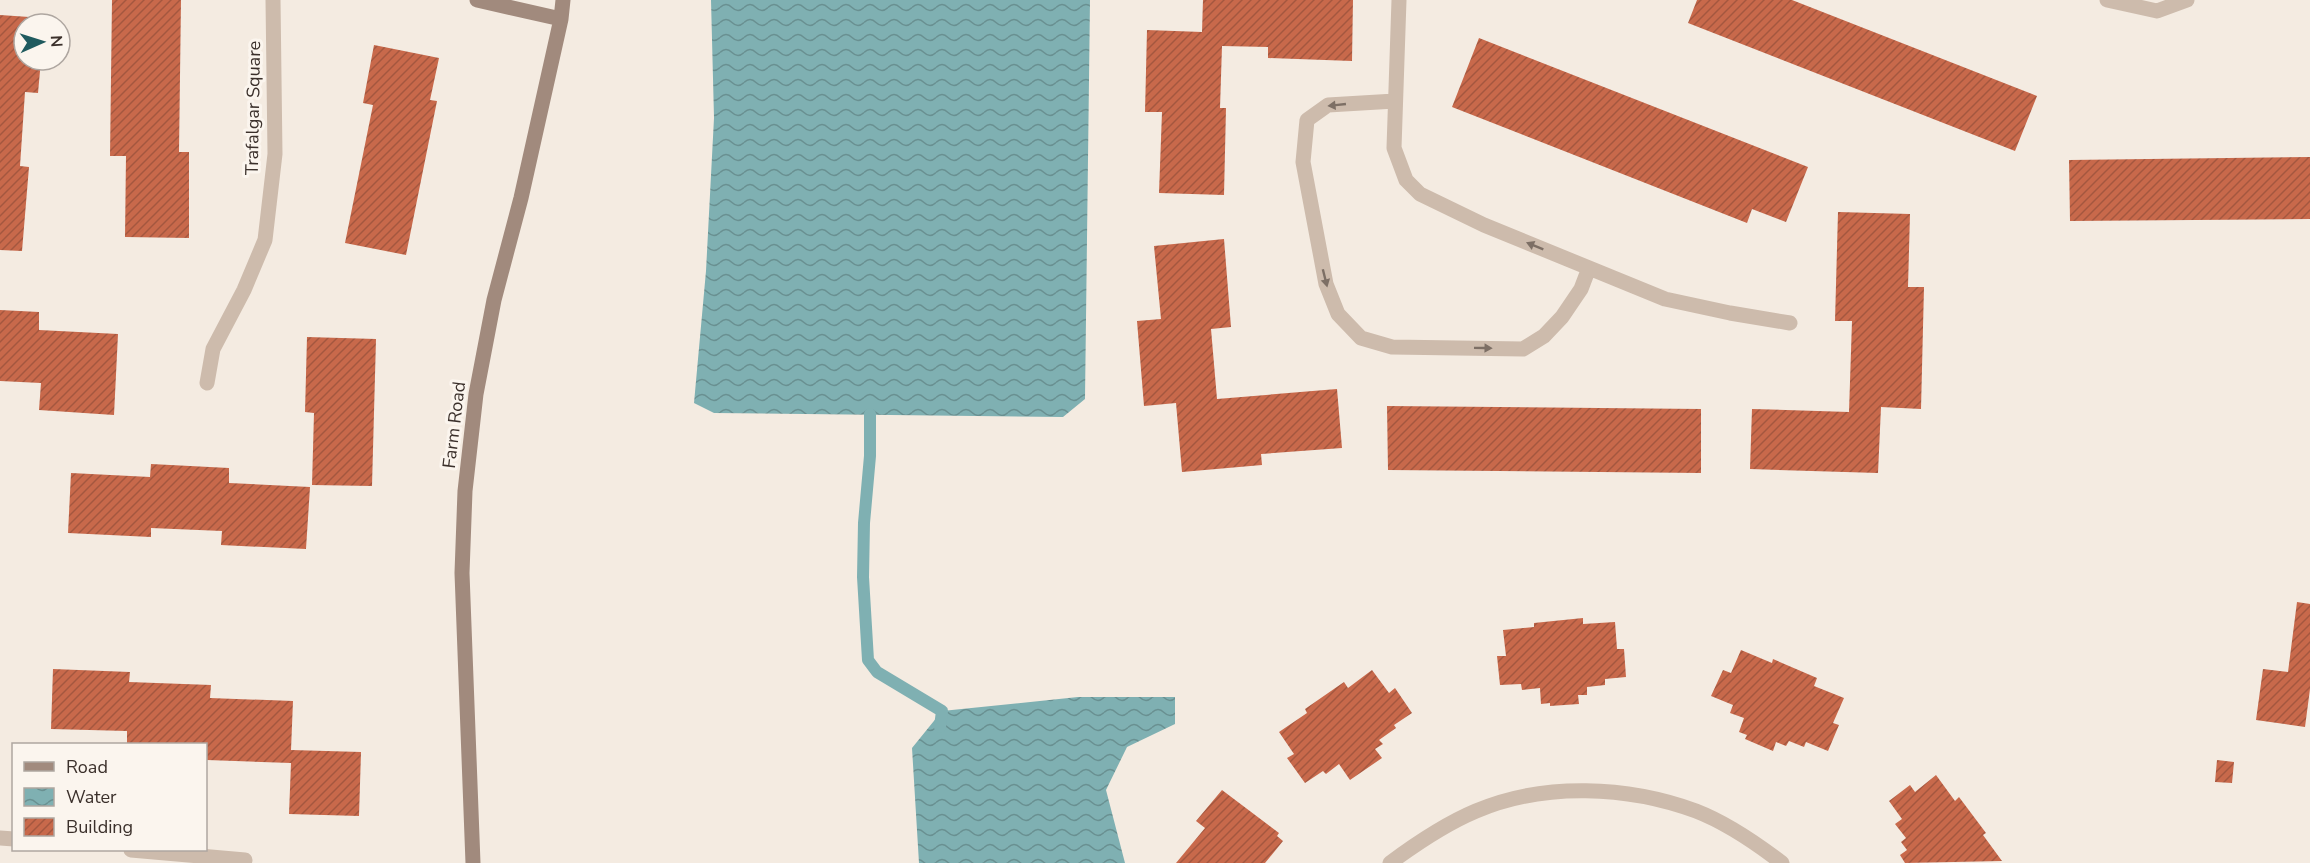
<svg xmlns="http://www.w3.org/2000/svg" width="2310" height="863" viewBox="0 0 2310 863" font-family="'Nunito Sans',sans-serif">
<style>
.water{fill:url(#water-waves)}
.lines{fill:none;stroke-linecap:round;stroke-linejoin:round}
.stream{stroke:#7fb0b2;stroke-width:12}
.building{fill:url(#building-hatch)}
.lane{stroke:#cdbbac;stroke-width:15}
.street{stroke:#cdbbac;stroke-width:15}
.secondary{stroke:#a18a7d;stroke-width:15}
.oneway{fill:#7d6f65}
.labels{text-anchor:middle;dominant-baseline:central;stroke-width:6;stroke-linejoin:round;paint-order:stroke}
.street-label{font-size:18px;fill:#3b302b;stroke:#fbf5ee}
</style>
<defs>
<pattern id="water-waves" width="16" height="10" patternUnits="userSpaceOnUse" patternTransform="scale(1.5)"><rect width="16" height="10" fill="#7fb0b2"/><path d="M0 5q4-4 8 0t8 0" fill="none" stroke="#699091"/></pattern>
<pattern id="building-hatch" width="6" height="6" patternUnits="userSpaceOnUse" patternTransform="scale(1.5)"><rect width="6" height="6" fill="#c8694b"/><path d="M-1 1l2-2M0 6l6-6M5 7l2-2" fill="none" stroke="#a4573f"/></pattern>
</defs>
<rect width="100%" height="100%" fill="#f4ebe1"/>
<path class="water" d="M711,0H1090L1085,399L1063,417L714,413L694,403L706,271L714,118Z
M1078,697H1175V724L1127,747L1106,790L1125,863H919L912,748L942,711Z"/>
<g class="lines">
<path class="stream" d="M870,414V456L864,523L863,577L868,660L877,672L942,711L940,727"/>
</g>
<path class="building" d="M112,0H181L179,152H189V238L125,237L126,156H110Z
M1203,0H1353L1352,61L1268,58V47L1222,46L1220,108H1226L1224,195L1159,193L1162,112H1145L1147,30L1202,32Z
M1697,0H1792L2037,96L2015,151L1688,23Z
M0,15L44,18V24H24V60H41L38,93L25,92L20,166L29,167L22,251L0,250Z
M1479,38L1808,167L1786,222L1752,209L1747,223L1452,107Z
M374,45L439,58L430,100L437,101L406,255L345,243L373,105L363,103Z
M2310,157V219L2070,221L2069,160Z
M1838,212L1910,214L1908,287H1924L1921,409L1881,407L1878,473L1750,469L1752,409L1849,412L1852,321H1835Z
M1224,239L1231,327L1211,329L1217,399L1337,389L1342,448L1261,454L1262,465L1182,472L1176,403L1144,406L1137,321L1161,319L1154,246Z
M0,310L39,312V330L118,334L114,415L39,410L41,383L0,381Z
M307,337L376,339L372,486L312,485L314,413L305,412Z
M1387,406L1701,409V473L1388,470Z
M151,464L229,468V483L310,487L306,549L221,545L222,531L151,528V537L68,533L71,473L150,477Z
M2297,602L2310,604V689L2305,727L2256,720L2263,669L2288,672Z
M1583,618V624L1615,622L1617,649H1624L1626,677L1605,679V685L1587,687V695H1578L1579,704L1550,706V703L1541,704L1540,688L1522,690L1521,684L1500,685L1497,656H1506L1503,630L1534,627V623Z
M1741,650L1772,663L1773,659L1817,678L1814,686L1844,698L1833,723L1839,725L1828,751L1806,742L1804,747L1789,741L1786,746L1776,742L1773,751L1745,739L1747,735L1739,732L1744,718L1730,713L1733,705L1711,696L1723,670L1731,673Z
M53,669L130,672L129,682L211,685L210,698L293,701L291,750L361,752L359,816L289,814L291,763L207,760V748L206,744H127V731L51,729Z
M1372,670L1389,693L1395,688L1412,713L1394,725L1396,728L1379,740L1383,744L1375,749L1382,758L1350,780L1339,764L1326,774L1323,771L1305,783L1287,758L1294,754L1279,732L1307,713L1305,709L1344,682L1348,688Z
M2217,760L2234,762L2232,783L2215,782Z
M1936,775L1955,801L1959,797L1986,833L1983,835L2002,861L1905,863L1900,855L1907,850L1901,842L1906,838L1895,824L1902,819L1889,801L1910,785L1915,792Z
M1222,790L1279,833L1277,836L1283,841L1265,863H1176L1205,828L1196,821Z"/>
<g class="lines">
<path class="lane" d="M1399,0L1394,148L1406,180L1420,194L1484,225L1665,299L1730,313L1790,323
M2107,0L2157,11L2187,0
M1395,101L1328,105L1307,120L1303,162L1326,284L1338,314L1361,338L1392,347L1523,349L1544,336L1562,317L1581,289L1589,268
M207,383L213,349L244,290L265,240L275,154L273,0
M0,838L14,839
M131,850L245,860"/>
<path class="street" d="M1390,863C1417,843 1445,824 1476,811C1544,782 1628,786 1696,811C1727,823 1756,843 1782,863"/>
<path class="secondary" d="M477,0L561,19
M473,863L462,573L465,491L476,394L494,300L521,198L561,19L563,0"/>
</g>
<defs><path id="oneway-solid" d="M-6-.8H1V-3.2L6.5 0L1 3.2V.8H-6Z" transform="scale(1.5)"/></defs>
<g class="oneway">
<use href="#oneway-solid" transform="translate(1337 105) rotate(174)"/>
<use href="#oneway-solid" transform="translate(1535 246) rotate(-158)"/>
<use href="#oneway-solid" transform="translate(1325 278) rotate(76)"/>
<use href="#oneway-solid" transform="translate(1483 348) rotate(1)"/>
</g>
<g class="labels">
<g class="street-label">
<text transform="translate(253 108) rotate(-89)">Trafalgar Square</text>
<text transform="translate(454 425) rotate(-83)">Farm Road</text>
</g>
</g>
<rect x="12" y="743" width="195" height="108" fill="#fbf5ee" stroke="#aea6a0" stroke-width="1.5"/>
<rect x="24" y="762" width="30" height="9" fill="#a18a7d" stroke="#aea6a0" stroke-width="1.5"/>
<text x="66" y="773" font-size="18" fill="#3b302b">Road</text>
<rect x="24" y="788" width="30" height="18" fill="url(#water-waves)" stroke="#aea6a0" stroke-width="1.5"/>
<text x="66" y="803" font-size="18" fill="#3b302b">Water</text>
<rect x="24" y="818" width="30" height="18" fill="url(#building-hatch)" stroke="#aea6a0" stroke-width="1.5"/>
<text x="66" y="833" font-size="18" fill="#3b302b">Building</text>
<g transform="translate(42 42) rotate(87)"><circle r="28" fill="#fbf5ee" stroke="#aea6a0" stroke-width="1.5"/>
<path d="M0-4.5L10 22L0 15L-10 22Z" fill="#1f5a5e"/>
<text y="-9" font-size="16" font-weight="bold" text-anchor="middle" fill="#3b302b">N</text>
</g>
</svg>
